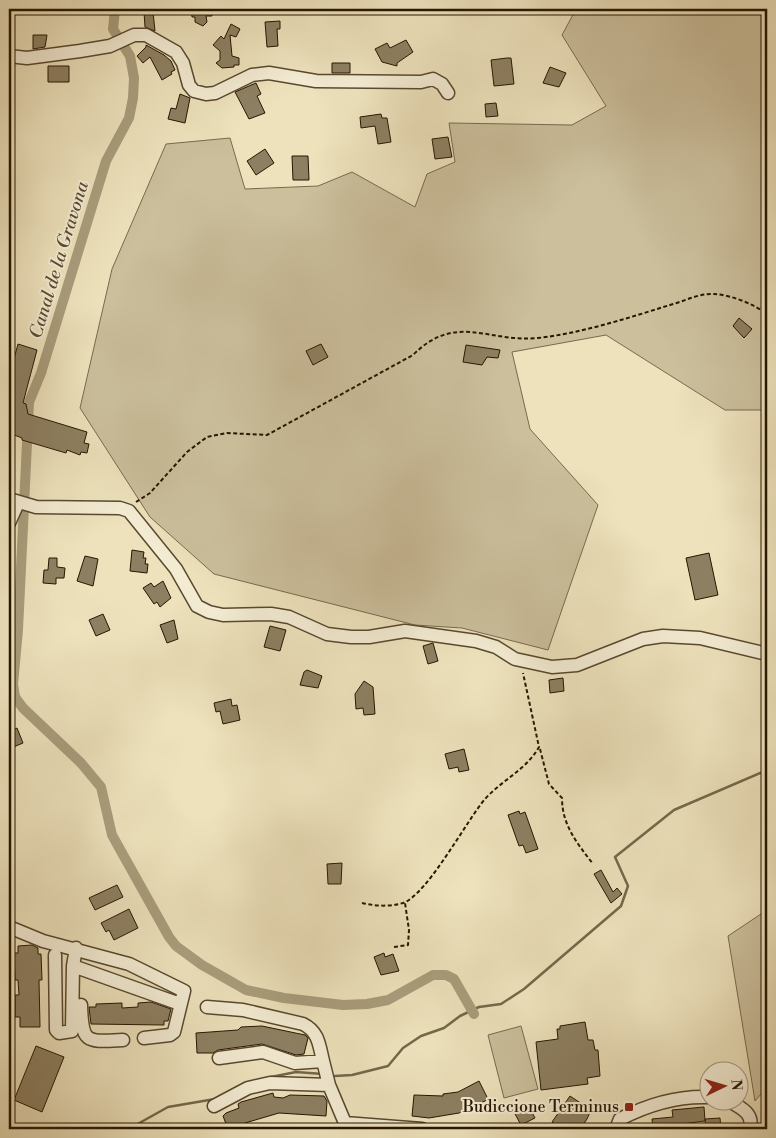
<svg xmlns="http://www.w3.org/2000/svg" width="776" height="1138" viewBox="0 0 776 1138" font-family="'Libre Bodoni',serif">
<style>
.green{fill:#cbbf9c;stroke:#786a4e}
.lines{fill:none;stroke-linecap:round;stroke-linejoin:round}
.stream{stroke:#75674a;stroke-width:2.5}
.canal{stroke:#a99d7c;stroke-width:10}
.building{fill:#8d8062;stroke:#261600}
.minor-casing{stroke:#58492f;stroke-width:15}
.path{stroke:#261600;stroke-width:2;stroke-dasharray:4 2.5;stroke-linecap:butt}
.minor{stroke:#f3ecd3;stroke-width:12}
.poi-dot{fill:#8f2418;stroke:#f3ecd3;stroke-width:2}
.labels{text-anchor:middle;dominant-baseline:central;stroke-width:4;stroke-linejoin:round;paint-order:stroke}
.poi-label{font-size:16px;fill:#261600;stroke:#f3ecd3;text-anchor:end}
.water-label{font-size:18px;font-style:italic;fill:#5a4c32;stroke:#f3ecd3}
</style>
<rect width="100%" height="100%" fill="#ede2bc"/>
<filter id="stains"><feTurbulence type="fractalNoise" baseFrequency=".004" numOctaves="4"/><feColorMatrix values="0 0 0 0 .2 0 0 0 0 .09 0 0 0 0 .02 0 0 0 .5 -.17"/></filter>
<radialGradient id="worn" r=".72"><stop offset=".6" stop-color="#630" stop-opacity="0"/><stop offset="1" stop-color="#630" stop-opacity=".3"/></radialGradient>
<path class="green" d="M573,9H767V410H725L606,335L512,352L530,429L598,505L548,650L462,628L415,625L214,574L150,517L80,408L112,269L166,144L230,138L245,189L318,186L352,172L415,207L427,174L455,162L449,123L572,125L606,106L562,35L575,11Z
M767,910V1087L755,1101L728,936Z
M521,1026L538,1089L504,1098L488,1035Z"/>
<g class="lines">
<path class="stream" d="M335,1076L352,1075L388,1066L403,1048L421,1036L444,1028L460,1016L479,1007L501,1004L524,989L621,906L628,886L615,857L674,810L767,770
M271,1077L296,1072L323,1074
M124,1129L134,1126L168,1107L215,1099"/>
<path class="canal" d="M115,9L113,29L130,56L134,78L133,98L129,118L106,161L41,373L29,402L18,630L13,684L15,697L23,708L81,763L101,787L112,835L169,937L176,946L202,965L246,990L284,998L343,1005L367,1004L388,1000L433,975H446L454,979L474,1014"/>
</g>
<path class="building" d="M191,9H211L212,16H206L207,22L203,26L195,22V17H192Z
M144,12H153L155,31L145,27Z
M280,21V29H277L278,46L267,47L265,22Z
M231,24L240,29L236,37L230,35L232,56L239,58V65H234V67L222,68L216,63L220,60V51L213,45L221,36L224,39Z
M33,35H47L45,47L33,49Z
M406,40L413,52L397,63V66L382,62L375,49L387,43L390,48Z
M146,45L164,55L171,61L175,70L171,72L172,74L162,80L150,57L143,63L137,56L146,47Z
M507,58H511L514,84L494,86L491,60Z
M332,63H350V73H332Z
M48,66H69V82H48Z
M550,67L566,73L559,87L543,83Z
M256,83L261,94L257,96L265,113L249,119L235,92Z
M180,94L190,98L185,123L168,119L171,108L176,109Z
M496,103L498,116L486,117L485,104Z
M381,114L382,118H387L391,142L378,144L375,126L361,128L360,117Z
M448,137L452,157L435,159L432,139Z
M265,149L274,163L256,175L247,161Z
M292,156H308L309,180H293Z
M739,318L752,329L744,338L733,326Z
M18,344L37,350L23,403L26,404L28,414L87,432L84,443L89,444L87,453L81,452L80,455L67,450L66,453L22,440V438L9,433V365L12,366Z
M321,344L328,357L313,365L306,351Z
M466,345L500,350L498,358L487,357L482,365L463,362Z
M132,550L144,552L143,558H146L145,564H148L147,573L130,571Z
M709,553L718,595L695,600L686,558Z
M85,556L98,559L93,586L77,581Z
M49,558H57V567L65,568L64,578H56V584L43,583L44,570H48Z
M163,581L171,598L160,607L157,602L154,604L143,588L151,583L154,587Z
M103,614L110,630L96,636L89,620Z
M174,620L178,639L167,643L160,625Z
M270,626L286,630L280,651L264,647Z
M433,643L438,661L428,664L423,646Z
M307,670L322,676L318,688L300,685L304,672Z
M563,678L564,691L550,693L549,680Z
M364,681L373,687L375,714L364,715L363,708L356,709L355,694Z
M231,699L232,706L237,705L240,720L223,724L220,711L216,712L214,703Z
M17,728L23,743L11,748L9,732Z
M464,749L469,770L459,772L458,767L449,769L445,754Z
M519,811L520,814L525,812L538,849L526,853L523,845L519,846L508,815Z
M342,863L341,884H328L327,864Z
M601,870L613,892L617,888L622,894L611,903L594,874Z
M117,885L123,897L95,910L89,898Z
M129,909L138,928L114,940L109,930L106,932L101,923Z
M32,945L38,948V954H41L42,980H39L40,1027H20V1017H15V995H19L18,980H15L14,953H18V946Z
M384,953L385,957L393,954L399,971L381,975L374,957Z
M151,1002L171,1009L168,1021H164V1025L91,1024L89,1007H96V1004L122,1003V1008L138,1007V1003Z
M585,1022L588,1040H593L595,1050H598L600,1076L587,1078L588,1084L541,1090L536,1042L558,1039L557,1029H560V1026Z
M262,1026L305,1035L308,1038L304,1054L296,1055L262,1044L218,1050L213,1053H197L196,1033L238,1030L241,1027Z
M36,1046L64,1057L42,1112L14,1100Z
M479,1081L488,1099L485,1101L459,1113L429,1118L412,1116L414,1095L443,1096V1094L458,1092Z
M273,1093L274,1097L283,1098L290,1095L324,1096L327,1101L326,1116L279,1113L245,1123L246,1126L242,1127L243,1129H228L223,1116L226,1113L239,1108L238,1104L241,1102Z
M570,1096L591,1110L587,1119L580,1129H552L555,1124L552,1122Z
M528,1105L535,1118L521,1125L514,1112Z
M704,1107L705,1121L674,1125L675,1129H653L652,1119L673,1117L672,1110Z
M720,1118L721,1129H706L705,1119Z"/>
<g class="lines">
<defs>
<path id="minor" d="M9,56L27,58L80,51L110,46L134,35H146L176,52L183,63L189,85L194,91L206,94L215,93L252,75L269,73L316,81L421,82L433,79L442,84L448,93
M9,499L36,507L120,508L129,511L176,569L197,606L209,612L223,615L271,614L289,617L327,634L351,637H369L405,631L476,641L496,647L515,659L552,667L577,665L643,639L663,636L700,638L767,654
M9,523L18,503
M9,927L43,941L129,964L184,991L174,1032L170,1035L144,1038
M55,955L56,1030L59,1033L72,1031L73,966L76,948
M73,966L180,1004
M81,1005C82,1044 86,1042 123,1040
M207,1007L243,1010L303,1024C319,1032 319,1045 323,1061
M219,1058L263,1052L295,1063L323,1061L329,1085
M728,1100C740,1108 754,1112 750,1129
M214,1106L248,1088L270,1083L329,1085L345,1123L422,1129
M616,1129L620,1119C647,1105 678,1096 708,1097"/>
</defs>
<use href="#minor" class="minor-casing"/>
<path class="path" d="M136,502L150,493L187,452L207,437L227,433L267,435L413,355C456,312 488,343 538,338C582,333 628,318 670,305C685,301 699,293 714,294C731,295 754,304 767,314
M540,749L549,784L562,798C562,825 577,843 593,864
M362,903C375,906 389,907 403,903C427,895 467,820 485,799C502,780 526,770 539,747L523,673
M394,947L408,945L409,930L405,903"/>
<use href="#minor" class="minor"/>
</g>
<rect class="poi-dot" x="624" y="1102" width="10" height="10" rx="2.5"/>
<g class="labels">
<g class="poi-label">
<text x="619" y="1107">Budiccione Terminus</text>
</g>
<g class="water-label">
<text transform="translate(59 260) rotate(-73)">Canal de la Gravona</text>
</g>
</g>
<rect width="776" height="1138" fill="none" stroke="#ede2bc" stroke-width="30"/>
<rect x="10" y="10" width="756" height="1118" fill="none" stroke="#261600" stroke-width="2.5"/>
<rect x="15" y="15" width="746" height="1108" fill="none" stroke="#261600"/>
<g transform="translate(724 1086) rotate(85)"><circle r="24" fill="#f3ecd3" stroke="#a1967f"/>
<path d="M0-4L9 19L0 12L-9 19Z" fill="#8f2418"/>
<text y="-8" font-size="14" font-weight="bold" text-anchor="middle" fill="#261600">N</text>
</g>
<rect width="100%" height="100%" filter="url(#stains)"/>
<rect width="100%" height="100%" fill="url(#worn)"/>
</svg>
